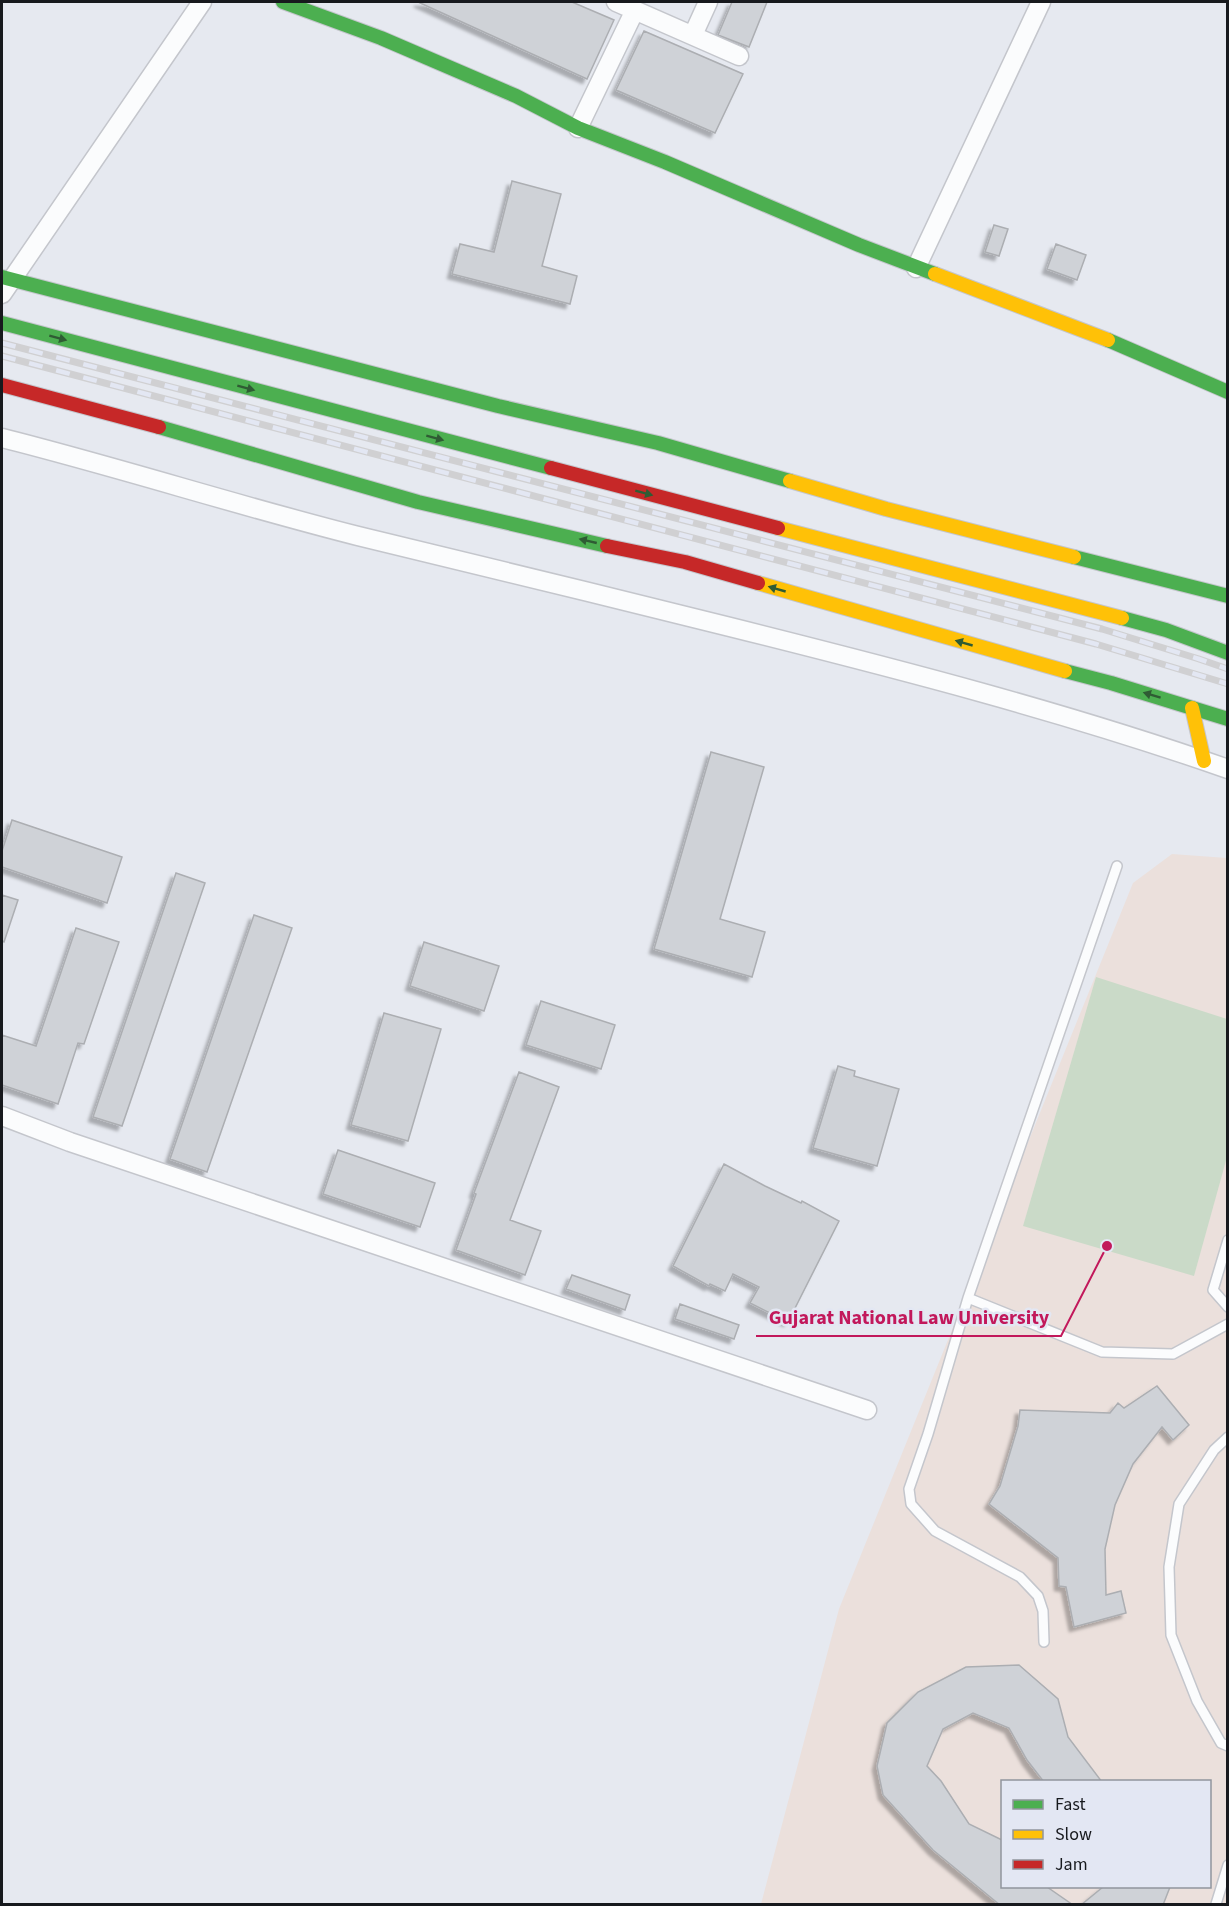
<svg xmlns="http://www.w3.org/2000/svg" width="1229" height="1906" viewBox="0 0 1229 1906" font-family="'Source Sans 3',sans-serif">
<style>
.education{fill:#ebe0dc;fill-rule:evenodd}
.green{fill:#cadac8}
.building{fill:#cfd2d7;stroke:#acaeb2;stroke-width:1.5;filter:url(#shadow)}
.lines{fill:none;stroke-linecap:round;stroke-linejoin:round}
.lane-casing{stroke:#c4c6cc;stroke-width:12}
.street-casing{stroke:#c4c6cc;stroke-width:21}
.fast-casing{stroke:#c4c6cc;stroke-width:16}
.slow-casing{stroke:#c4c6cc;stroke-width:16}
.jam-casing{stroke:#c4c6cc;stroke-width:16}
.lane{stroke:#fbfcfd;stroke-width:9}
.street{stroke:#fbfcfd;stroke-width:18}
.fast{stroke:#4caf50;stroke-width:14}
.slow{stroke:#ffc107;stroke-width:14}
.jam{stroke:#c62828;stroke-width:14}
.rail-casing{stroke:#d0d0d2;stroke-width:7}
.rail{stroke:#e3e7f3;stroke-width:4.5;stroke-dasharray:14;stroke-linecap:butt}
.oneway{fill:#2f5c34}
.leader{fill:none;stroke:#c2185b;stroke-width:2}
.callout-dot{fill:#c2185b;stroke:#e3e7f3;stroke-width:2}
.callout-label{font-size:20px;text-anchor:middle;font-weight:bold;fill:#c2185b;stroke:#e3e7f3;stroke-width:5;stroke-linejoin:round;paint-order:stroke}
</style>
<defs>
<filter id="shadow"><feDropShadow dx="-4.5" dy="4.5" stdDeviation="1.5" flood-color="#0004"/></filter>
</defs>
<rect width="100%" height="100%" fill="#e6e9f0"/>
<path class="education" d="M1172,854L1227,858V1904H761L839,1609L1133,883ZM1002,1782H1210V1886H1002Z"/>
<path class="green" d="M1096,977L1227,1019V1157L1194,1276L1023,1226Z"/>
<path class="building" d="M418,2H572L614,20L587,79Z
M732,2H767L749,47L718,35Z
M644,31L743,74L715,133L616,90Z
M512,181L561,194L542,266L577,276L570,304L452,274L460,244L494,252Z
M994,225L1008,229L999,256L985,252Z
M1056,244L1086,255L1077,280L1047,269Z
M711,752L764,767L720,919L765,932L752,977L654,949Z
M12,820L122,857L107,903L2,867V851Z
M176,873L205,883L122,1126L93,1117Z
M2,895L18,900L4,942L2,941Z
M254,915L292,928L207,1172L170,1159Z
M76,928L119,942L84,1044L78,1043L58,1104L2,1085V1035L36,1046Z
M424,942L499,966L484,1011L410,986Z
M541,1001L615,1025L601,1069L526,1045Z
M384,1013L441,1029L408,1141L351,1125Z
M838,1066L855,1071L854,1076L899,1089L877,1166L813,1148Z
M519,1072L559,1087L510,1220L541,1231L525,1275L456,1250L476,1194L474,1193Z
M338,1150L435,1183L420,1227L323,1194Z
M724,1164L765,1186L801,1203L802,1201L839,1221L788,1322L750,1303L759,1287L733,1274L725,1291L710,1284L709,1286L673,1266Z
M572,1275L630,1295L625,1310L566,1289Z
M680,1304L739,1325L734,1339L675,1319Z
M1157,1386L1189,1425L1173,1440L1162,1427L1133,1464L1115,1505L1105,1549L1106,1595L1121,1591L1126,1613L1074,1627L1066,1587L1059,1586L1058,1558L989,1504L1000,1486L1018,1426L1020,1410L1110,1413L1118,1403L1124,1408Z
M1019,1665L1058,1699L1068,1737L1102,1782H1044L1027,1760L1009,1728L973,1713L943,1729L927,1766L941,1781L969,1824L1002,1840V1887H1047L1073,1905H1000L933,1850L883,1795L877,1766L887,1723L918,1692L966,1667Z
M1103,1887H1170L1163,1905H1081Z"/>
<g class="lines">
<defs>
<path id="lane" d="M1228,1240L1213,1290L1228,1307
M968,1298L1102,1352L1173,1354L1228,1324
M1228,1437L1214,1450L1179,1504L1169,1567L1171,1635L1197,1701L1221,1743L1228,1746
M1044,1642L1043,1611L1038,1596L1020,1577L935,1531L911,1504L909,1489L928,1434L968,1298L1117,866
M1216,1904L1228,1865"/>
<path id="street" d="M616,2L739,56
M693,35L708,2
M578,128L635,10
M916,268L1041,2
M2,294L202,2
M2,438C121,468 239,506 358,536C483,566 606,596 730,627C898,669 1065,712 1228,769
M2,1116L70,1142L867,1410"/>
<path id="fast" d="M283,2L381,38L516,96L578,128L665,162L859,245L935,274
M2,277L498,406L658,443L790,481
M2,323L551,468
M1108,340L1228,392
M159,427L418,502L607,546
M1074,557L1228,596
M1122,618L1166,630L1228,653
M1065,671L1111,683L1228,719"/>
<path id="slow" d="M935,274L1108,340
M790,481L886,509L1074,557
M778,528L1122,618
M758,583L1065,671
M1192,708L1204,761"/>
<path id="jam" d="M2,385L159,427
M551,468L778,528
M607,546L685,562L758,583"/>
</defs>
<use href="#lane" class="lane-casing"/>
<use href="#street" class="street-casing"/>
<use href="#fast" class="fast-casing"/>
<use href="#slow" class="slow-casing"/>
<use href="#jam" class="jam-casing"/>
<use href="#lane" class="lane"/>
<use href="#street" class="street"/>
<use href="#fast" class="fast"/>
<use href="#slow" class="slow"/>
<use href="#jam" class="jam"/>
<defs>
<path id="rail" d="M2,343L1102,629L1199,659L1228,669
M2,356L1096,644L1228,684"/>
</defs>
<use href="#rail" class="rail-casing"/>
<use href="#rail" class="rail"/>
</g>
<defs><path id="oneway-solid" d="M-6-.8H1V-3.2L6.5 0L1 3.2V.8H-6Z" transform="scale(1.5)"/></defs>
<g class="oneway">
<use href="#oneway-solid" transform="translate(58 338) rotate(15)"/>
<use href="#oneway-solid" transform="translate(246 388) rotate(15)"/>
<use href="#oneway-solid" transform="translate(435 438) rotate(15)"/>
<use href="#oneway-solid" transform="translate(644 493) rotate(15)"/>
<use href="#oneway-solid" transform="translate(588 541) rotate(-167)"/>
<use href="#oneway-solid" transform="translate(777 589) rotate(-164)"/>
<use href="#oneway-solid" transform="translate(964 643) rotate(-164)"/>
<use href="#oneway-solid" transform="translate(1152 695) rotate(-163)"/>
</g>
<path class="leader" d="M1107 1246L1061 1336H756"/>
<circle class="callout-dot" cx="1107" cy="1246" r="6"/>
<g class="callout-label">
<text x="909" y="1324">Gujarat National Law University</text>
</g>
<rect width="1229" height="1906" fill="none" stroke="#17191d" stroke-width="6"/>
<rect x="1001" y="1780" width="210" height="108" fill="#e3e7f3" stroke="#91959d" stroke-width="1.5"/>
<rect x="1013" y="1800" width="30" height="9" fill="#4caf50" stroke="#91959d" stroke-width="1.5"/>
<text x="1055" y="1810" font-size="18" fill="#17191d">Fast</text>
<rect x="1013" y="1830" width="30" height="9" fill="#ffc107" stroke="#91959d" stroke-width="1.5"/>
<text x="1055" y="1840" font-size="18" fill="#17191d">Slow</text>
<rect x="1013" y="1860" width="30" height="9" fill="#c62828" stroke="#91959d" stroke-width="1.5"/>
<text x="1055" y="1870" font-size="18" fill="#17191d">Jam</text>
</svg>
